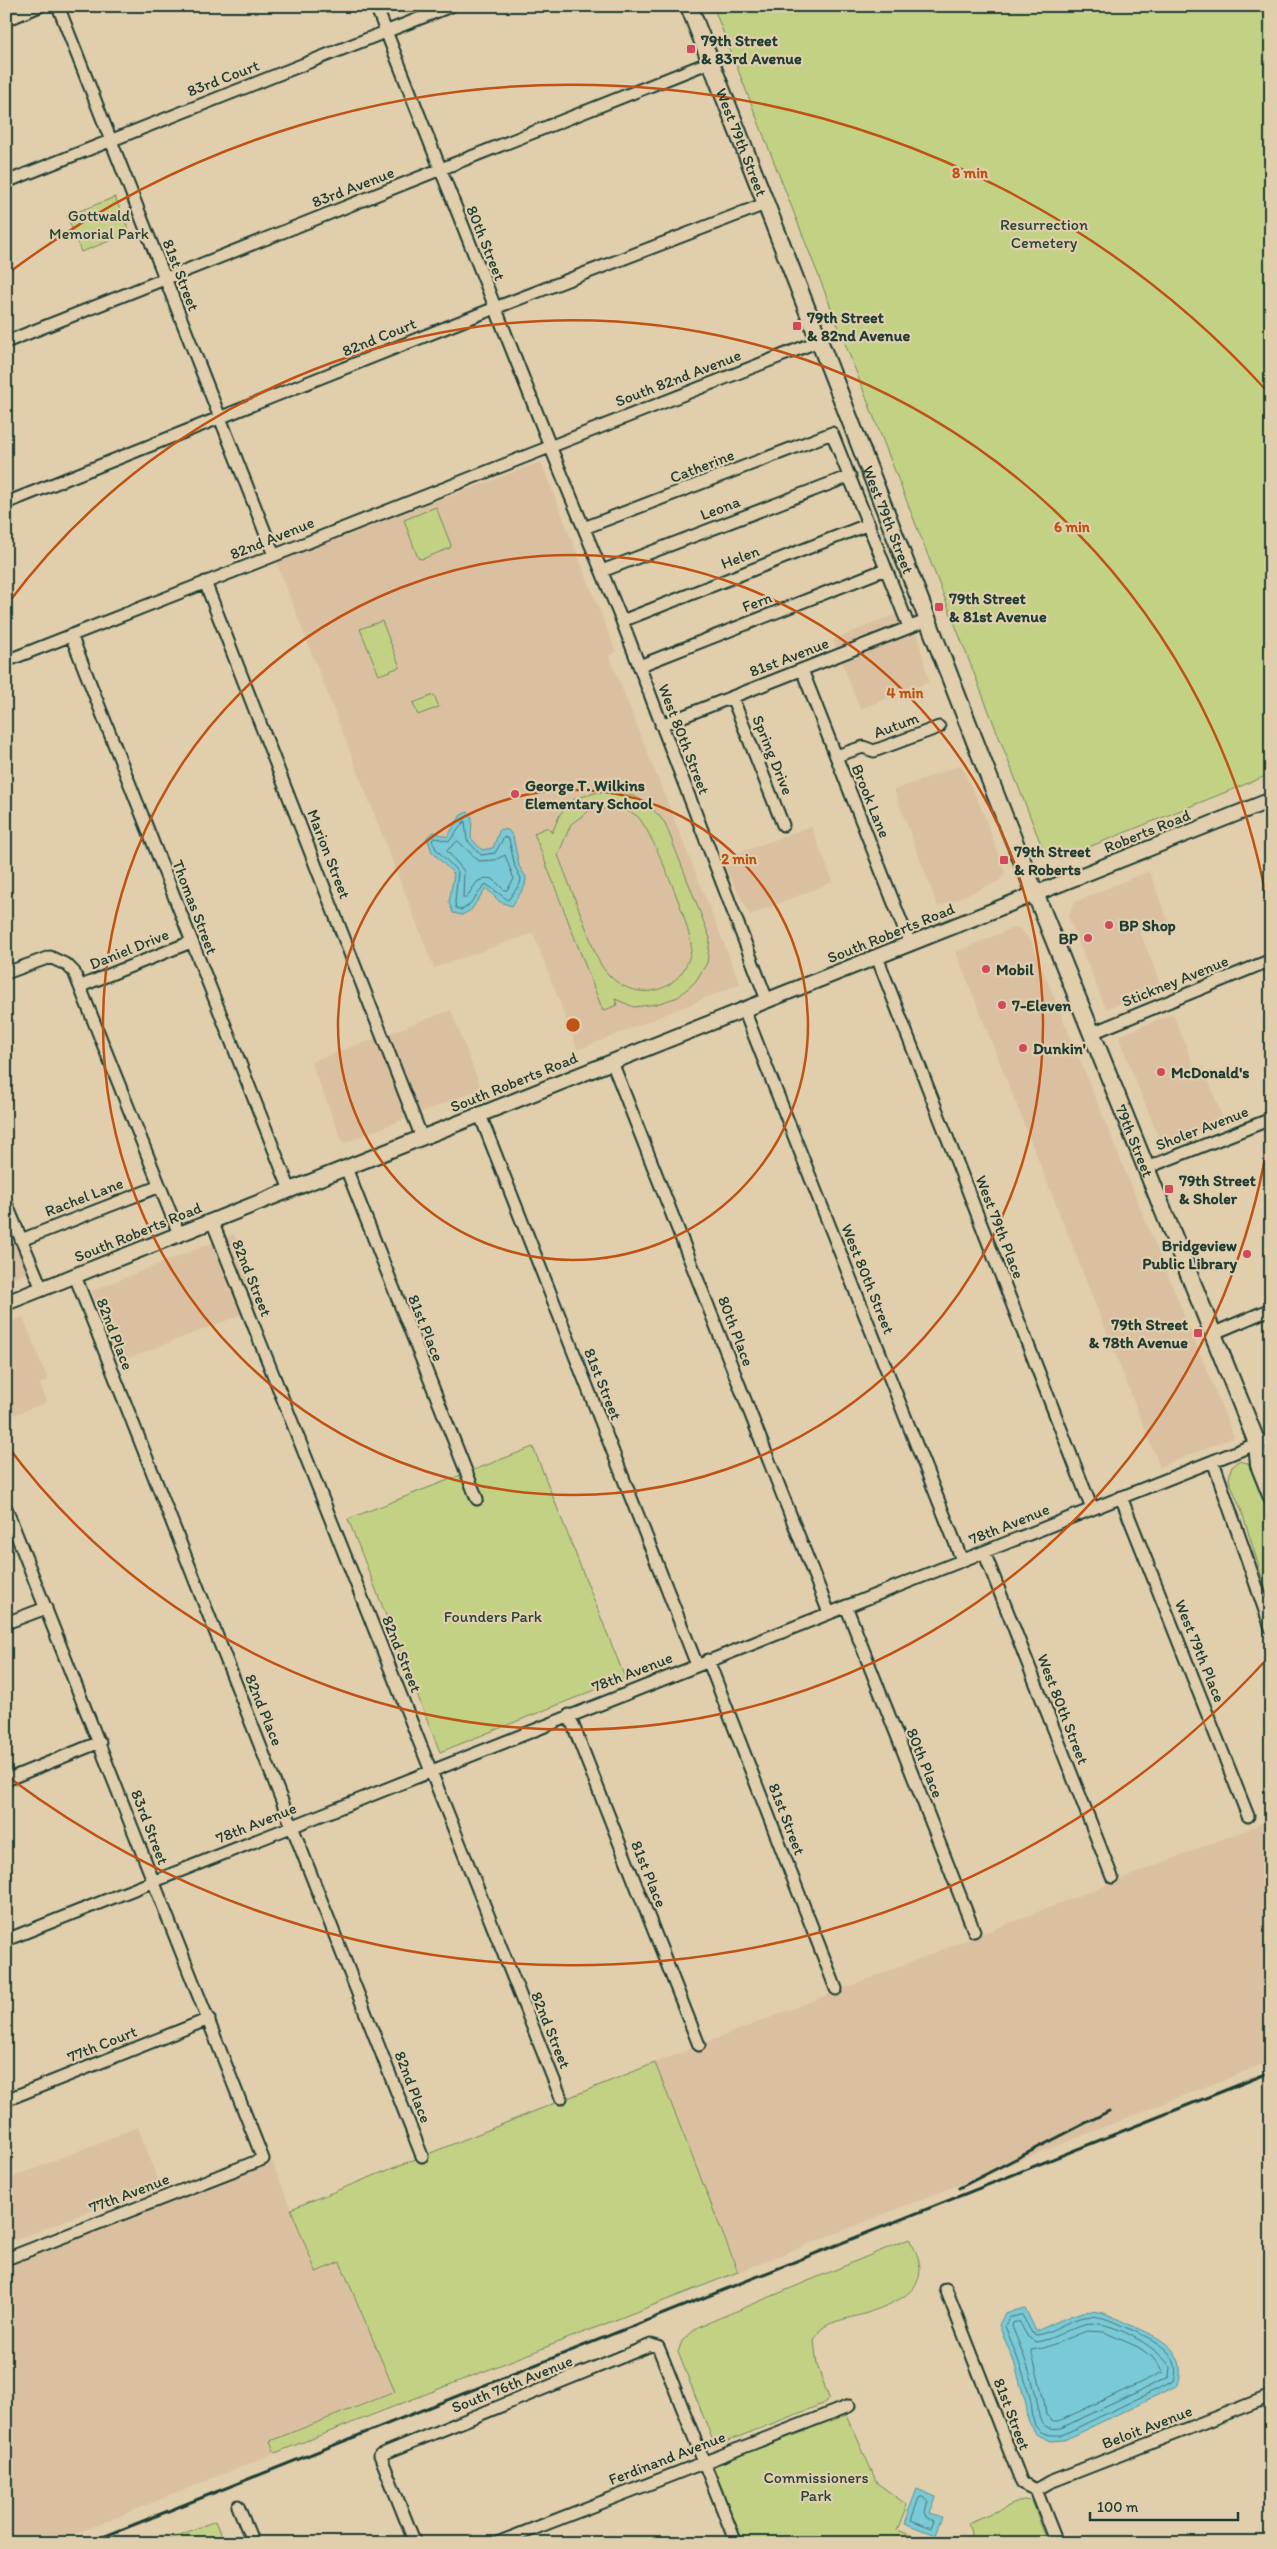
<svg xmlns="http://www.w3.org/2000/svg" width="1277" height="2549" viewBox="0 0 1277 2549" font-family="Itim,sans-serif">
<style>
.built{fill:#dac0a0}
.green{fill:#c3d185;stroke:#71875c;fill-rule:evenodd}
.water{fill:#7ac9d6;stroke:#569195}
.lines{fill:none;stroke-linecap:round;stroke-linejoin:round}
.shore{stroke:#437575;stroke-width:1}
.minor-casing{stroke:#1f3d34;stroke-width:15}
.tertiary-casing{stroke:#1f3d34;stroke-width:18}
.secondary-casing{stroke:#1f3d34;stroke-width:20}
.minor{stroke:#e0ceac;stroke-width:11}
.tertiary{stroke:#e0ceac;stroke-width:14}
.secondary{stroke:#e0ceac;stroke-width:16}
.rail{stroke:#1f3d34;stroke-width:3}
.ring{fill:none;stroke:#c05314;stroke-width:2.5}
.poi-dot{fill:#d1495b;stroke:#e0ceac;stroke-width:2}
.labels{text-anchor:middle;dominant-baseline:central;stroke-width:4.5;stroke-linejoin:round;paint-order:stroke}
.poi-label{font-size:16px;font-weight:bold;fill:#1f3d34;stroke:#e0ceac;text-anchor:start}
.street-label{font-size:16px;fill:#1f3d34;stroke:#e0ceac}
.park-label{font-size:16px;fill:#274438;stroke:#e0ceac}
.centre{fill:#c05314;stroke:#e0ceac;stroke-width:2.5}
.ring-label{font-size:15px;text-anchor:middle;font-weight:bold;fill:#c05314;stroke:#e0ceac;stroke-width:4.5;stroke-linejoin:round;paint-order:stroke}
</style>
<rect width="100%" height="100%" fill="#e0ceac"/>
<filter id="ink" filterUnits="userSpaceOnUse"><feTurbulence type="fractalNoise" baseFrequency=".02" numOctaves="2"/><feDisplacementMap in="SourceGraphic" scale="10" xChannelSelector="R" yChannelSelector="G"/><feConvolveMatrix kernelMatrix="1 2 1 2 8 2 1 2 1" color-interpolation-filters="sRGB"/></filter>
<g filter="url(#ink)">
<path class="built" d="M541,462L616,652L609,656L740,984L578,1050L533,933L434,968L276,561Z
M911,608L929,682L860,709L833,640Z
M961,765L983,812L1005,873L999,881L938,907L894,790Z
M811,826L833,882L750,915L721,860Z
M1149,871L1168,921L1140,932L1161,986L1106,1009L1068,916L1075,902Z
M1015,927L1020,929L1031,941L1234,1437L1160,1467L956,952Z
M451,1010L481,1089L343,1143L311,1062Z
M1173,1014L1195,1069L1203,1066L1224,1121L1162,1146L1118,1036Z
M6,1203L34,1270L6,1281Z
M234,1234L263,1306L119,1362L92,1291Z
M23,1317L48,1380L40,1384L47,1402L6,1418V1324Z
M1271,1820V2061L738,2272L655,2063Z
M138,2127L159,2183L6,2244V2180Z
M272,2161L315,2272L340,2262L395,2392L270,2441L275,2453L53,2543H6V2265Z"/>
<path class="green" d="M713,6H1271V774L1059,859L1044,852Z
M115,197L130,233L81,252L67,216Z
M436,507L451,545L450,548L422,559L418,558L404,520Z
M382,621L400,667L379,675L360,629Z
M434,695L439,707L418,715L413,703Z
M598,792C632,792 643,796 665,823L710,938L707,963L695,982L678,997L657,1004L634,1007L615,999L617,1005L603,1011L534,833L548,827L552,833L560,814L574,799ZM614,808C620,810 630,811 636,815C650,825 695,934 691,951C680,999 627,1005 601,965C595,956 592,943 588,933C578,907 568,881 558,855L571,824L589,811Z
M533,1447L625,1678L440,1752L348,1519Z
M1239,1461L1248,1463L1271,1518V1606L1242,1512L1229,1480L1231,1468Z
M655,2063L738,2272L275,2453L270,2441L395,2392L340,2262L316,2272L291,2209Z
M909,2239C937,2284 907,2299 867,2313C853,2318 831,2320 820,2330C818,2333 816,2337 814,2340L817,2365L829,2398L825,2403L715,2446L678,2352L682,2341L698,2327Z
M846,2413L877,2483L907,2505L897,2530L932,2543H742L711,2466Z
M1023,2500L1032,2501L1048,2543H968L971,2533L968,2523Z
M215,2521L224,2543H160Z"/>
<path class="water" d="M468,812L472,817L471,838L482,850L493,848L500,829L508,830L513,836L519,866L526,877L525,886L512,906L500,902L486,888L471,910L462,915L453,913L449,902L454,874L432,852L427,837L434,832L447,837L461,815Z
M1025,2308L1036,2331C1051,2325 1067,2316 1083,2312C1101,2309 1111,2316 1126,2323C1153,2335 1190,2347 1178,2385L1064,2440L1051,2441L1036,2434L1028,2420L1026,2404L1014,2362L999,2325L1005,2313Z
M917,2489L936,2497L930,2513L942,2517L935,2535L904,2523Z"/>
<g class="lines">
<path class="shore" d="M465,821L467,840L481,855L495,853L504,837L509,839L515,867L521,878L520,884L508,900L486,884L468,906L461,910L456,908L455,902L458,872L436,849L432,840L435,838L449,841Z
M458,841L479,861L495,860L505,855L514,879L507,890H504L493,879L485,878L477,882L466,898H463L464,871L447,851Z
M1022,2315L1032,2333L1037,2335C1053,2332 1068,2320 1084,2317C1100,2314 1111,2321 1125,2327C1147,2337 1184,2350 1174,2381L1062,2435C1055,2435 1047,2436 1040,2431C1031,2425 1033,2412 1031,2402C1025,2376 1015,2351 1005,2326L1009,2318Z
M1019,2322L1028,2337L1036,2342C1052,2340 1068,2329 1084,2324C1107,2318 1158,2346 1170,2367L1169,2377L1061,2428C1055,2429 1047,2429 1043,2424C1037,2418 1039,2409 1037,2401C1032,2375 1022,2351 1012,2326L1013,2323Z
M1087,2331L1104,2332L1138,2347L1155,2359L1163,2372L1059,2421H1053L1046,2415L1044,2400L1031,2350L1044,2348Z
M922,2497L928,2500L925,2512L927,2517L934,2521L931,2528L911,2520L919,2498Z"/>
<defs>
<path id="minor" d="M58,6L274,555
M376,6L550,446L622,621L767,1000
M6,20L40,6
M6,182L451,6
M6,342L710,62
M6,503L495,308L765,204
M584,528L832,433L909,627
M602,571L850,476
M205,582L422,1138
M622,621L869,524
M71,635L290,1190
M6,661L819,341
M639,666L886,569
M802,670L910,944
M732,697L783,825
M661,725L928,620
M836,756L863,747L874,751L939,727
M877,957L1092,1509
M6,973L50,957L67,965L74,972L179,1234
M81,986L191,942
M744,1010L962,1560
M1092,1033L1271,960
M612,1062L829,1613
M480,1115L697,1665
M346,1168L477,1499
M1146,1168L1271,1119
M6,1203L42,1289
M212,1221L561,2098
M21,1240L160,1186
M75,1276L422,2156
M1212,1334L1271,1309
M1213,1461L1271,1628
M1121,1497L1248,1816
M6,1508L263,2159L6,2259
M984,1552L1112,1877
M846,1606L974,1931
M6,1623L46,1608
M708,1660L836,1989
M569,1715L699,2045
M6,1780L100,1742
M6,1940L1271,1438
M6,2100L209,2019
M946,2289L1022,2483L1036,2490L1057,2543
M1036,2490L1050,2482L1271,2396
M238,2506L253,2543
M415,2543L380,2455L651,2345L658,2347L661,2354L736,2543
M497,2543L849,2406"/>
<path id="tertiary" d="M6,1303L1271,800"/>
<g id="secondary">
<path id="s1" d="M689,6L1004,816L1257,1443L1259,1465L1271,1495"/>
</g>
</defs>
<use href="#minor" class="minor-casing"/>
<use href="#tertiary" class="tertiary-casing"/>
<use href="#secondary" class="secondary-casing"/>
<use href="#minor" class="minor"/>
<use href="#tertiary" class="tertiary"/>
<use href="#secondary" class="secondary"/>
<path class="rail" d="M959,2188L1109,2111
M88,2543L1271,2072"/>
</g>
</g>
<g class="ring">
<circle cx="573" cy="1025" r="235"/>
<circle cx="573" cy="1025" r="470"/>
<path d="M1270 1129A705 705 0 0 1 6 1444M6 606A705 705 0 0 1 1270 921"/>
<path d="M1266 1660A940 940 0 0 1 7 1776M7 274A940 940 0 0 1 1266 390"/>
</g>
<g class="poi-dot">
<rect x="686" y="44" width="10" height="10" rx="2.5"/>
<rect x="792" y="321" width="10" height="10" rx="2.5"/>
<rect x="934" y="602" width="10" height="10" rx="2.5"/>
<circle cx="515" cy="794" r="5"/>
<rect x="999" y="855" width="10" height="10" rx="2.5"/>
<circle cx="1109" cy="925" r="5"/>
<circle cx="1088" cy="938" r="5"/>
<circle cx="986" cy="969" r="5"/>
<circle cx="1002" cy="1005" r="5"/>
<circle cx="1023" cy="1048" r="5"/>
<circle cx="1161" cy="1072" r="5"/>
<rect x="1164" y="1184" width="10" height="10" rx="2.5"/>
<circle cx="1247" cy="1254" r="5"/>
<rect x="1193" y="1328" width="10" height="10" rx="2.5"/>
</g>
<g class="labels">
<g class="poi-label">
<text x="701" y="40">79th Street<tspan x="701" dy="18">&amp; 83rd Avenue</tspan></text>
<text x="807" y="317">79th Street<tspan x="807" dy="18">&amp; 82nd Avenue</tspan></text>
<text x="949" y="598">79th Street<tspan x="949" dy="18">&amp; 81st Avenue</tspan></text>
<text x="525" y="785">George T. Wilkins<tspan x="525" dy="18">Elementary School</tspan></text>
<text x="1014" y="851">79th Street<tspan x="1014" dy="18">&amp; Roberts</tspan></text>
<text x="1119" y="925">BP Shop</text>
<text x="1078" y="938" text-anchor="end">BP</text>
<text x="996" y="969">Mobil</text>
<text x="1012" y="1005">7-Eleven</text>
<text x="1033" y="1048">Dunkin'</text>
<text x="1171" y="1072">McDonald's</text>
<text x="1179" y="1180">79th Street<tspan x="1179" dy="18">&amp; Sholer</tspan></text>
<text x="1237" y="1245" text-anchor="end">Bridgeview<tspan x="1237" dy="18">Public Library</tspan></text>
<text x="1188" y="1324" text-anchor="end">79th Street<tspan x="1188" dy="18">&amp; 78th Avenue</tspan></text>
</g>
<g class="street-label">
<text transform="translate(223 78) rotate(-21)">83rd Court</text>
<text stroke="none"><textPath href="#s1" startOffset="146">West 79th Street</textPath></text>
<text transform="translate(353 187) rotate(-21)">83rd Avenue</text>
<text transform="translate(486 243) rotate(68)">80th Street</text>
<text transform="translate(181 275) rotate(69)">81st Street</text>
<text transform="translate(379 337) rotate(-22)">82nd Court</text>
<text transform="translate(678 378) rotate(-21)">South 82nd Avenue</text>
<text transform="translate(702 466) rotate(-21)">Catherine</text>
<text transform="translate(720 508) rotate(-21)">Leona</text>
<text stroke="none"><textPath href="#s1" startOffset="551">West 79th Street</textPath></text>
<text transform="translate(272 538) rotate(-22)">82nd Avenue</text>
<text transform="translate(740 557) rotate(-21)">Helen</text>
<text transform="translate(757 602) rotate(-21)">Fern</text>
<text transform="translate(789 657) rotate(-21)">81st Avenue</text>
<text transform="translate(896 725) rotate(-20)">Autum</text>
<text transform="translate(684 739) rotate(69)">West 80th Street</text>
<text transform="translate(773 755) rotate(68)">Spring Drive</text>
<text transform="translate(871 801) rotate(68)">Brook Lane</text>
<text transform="translate(1147 831) rotate(-22)">Roberts Road</text>
<text transform="translate(329 854) rotate(69)">Marion Street</text>
<text transform="translate(195 907) rotate(69)">Thomas Street</text>
<text transform="translate(891 933) rotate(-22)">South Roberts Road</text>
<text transform="translate(129 949) rotate(-22)">Daniel Drive</text>
<text transform="translate(1175 981) rotate(-22)">Stickney Avenue</text>
<text transform="translate(514 1082) rotate(-22)">South Roberts Road</text>
<text transform="translate(1202 1128) rotate(-21)">Sholer Avenue</text>
<text stroke="none"><textPath href="#s1" startOffset="1219">79th Street</textPath></text>
<text transform="translate(84 1197) rotate(-21)">Rachel Lane</text>
<text transform="translate(1000 1227) rotate(69)">West 79th Place</text>
<text transform="translate(138 1232) rotate(-22)">South Roberts Road</text>
<text transform="translate(252 1278) rotate(68)">82nd Street</text>
<text transform="translate(868 1279) rotate(68)">West 80th Street</text>
<text transform="translate(426 1328) rotate(68)">81st Place</text>
<text transform="translate(736 1331) rotate(69)">80th Place</text>
<text transform="translate(115 1334) rotate(69)">82nd Place</text>
<text transform="translate(603 1384) rotate(68)">81st Street</text>
<text transform="translate(1009 1524) rotate(-22)">78th Avenue</text>
<text transform="translate(1200 1651) rotate(68)">West 79th Place</text>
<text transform="translate(402 1654) rotate(68)">82nd Street</text>
<text transform="translate(632 1672) rotate(-21)">78th Avenue</text>
<text transform="translate(1063 1709) rotate(69)">West 80th Street</text>
<text transform="translate(264 1710) rotate(68)">82nd Place</text>
<text transform="translate(925 1763) rotate(68)">80th Place</text>
<text transform="translate(787 1819) rotate(69)">81st Street</text>
<text transform="translate(256 1823) rotate(-22)">78th Avenue</text>
<text transform="translate(150 1827) rotate(69)">83rd Street</text>
<text transform="translate(649 1874) rotate(68)">81st Place</text>
<text transform="translate(551 2030) rotate(68)">82nd Street</text>
<text transform="translate(102 2044) rotate(-22)">77th Court</text>
<text transform="translate(413 2087) rotate(69)">82nd Place</text>
<text transform="translate(129 2193) rotate(-21)">77th Avenue</text>
<text transform="translate(512 2384) rotate(-22)">South 76th Avenue</text>
<text transform="translate(1012 2414) rotate(69)">81st Street</text>
<text transform="translate(1147 2427) rotate(-21)">Beloit Avenue</text>
<text transform="translate(667 2458) rotate(-21)">Ferdinand Avenue</text>
</g>
<g class="park-label">
<text x="99" y="215">Gottwald<tspan x="99" dy="18">Memorial Park</tspan></text>
<text x="1044" y="224">Resurrection<tspan x="1044" dy="18">Cemetery</tspan></text>
<text x="493" y="1616">Founders Park</text>
<text x="816" y="2477">Commissioners<tspan x="816" dy="18">Park</tspan></text>
</g>
</g>
<circle cx="573" cy="1025" r="8" class="centre"/>
<g class="ring-label">
<text x="970" y="178">8 min</text>
<text x="1072" y="532">6 min</text>
<text x="905" y="698">4 min</text>
<text x="739" y="864">2 min</text>
</g>
<rect width="1277" height="2549" fill="none" stroke="#e0ceac" stroke-width="25"/>
<rect x="12" y="12" width="1252" height="2524" fill="none" stroke="#1f3d34" stroke-width="2" filter="url(#ink)"/>
<path d="M1090 2512v8h148v-8" fill="none" stroke="#1f3d34" stroke-width="2.5"/>
<text x="1097" y="2512" font-size="15" fill="#1f3d34" stroke="#e0ceac" stroke-width="4" paint-order="stroke">100 m</text>
</svg>
